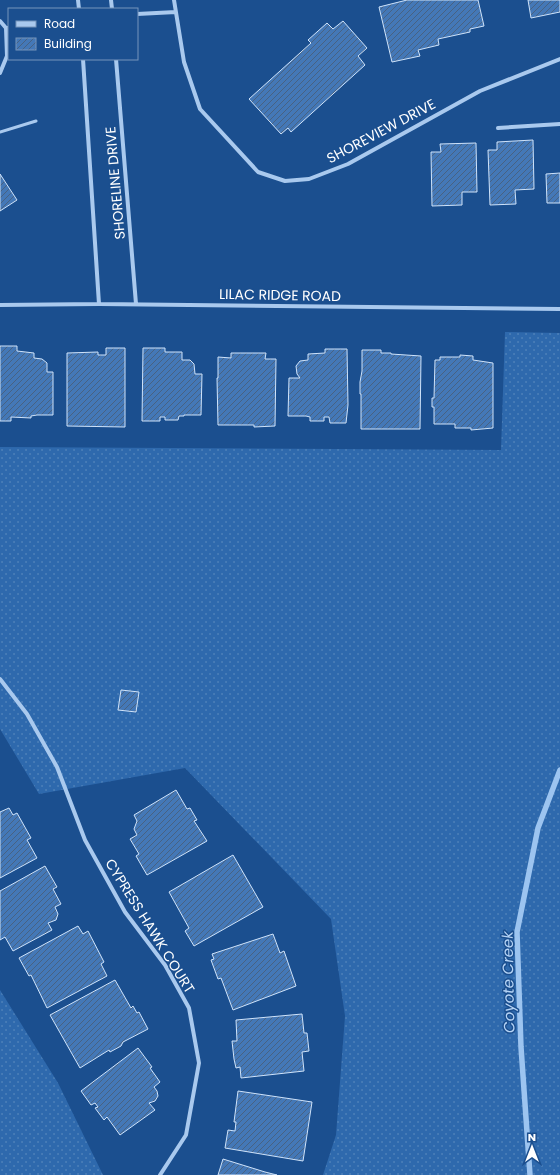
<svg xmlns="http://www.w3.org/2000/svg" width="560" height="1175" viewBox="0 0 560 1175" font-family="Poppins,sans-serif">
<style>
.grass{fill:url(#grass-dots)}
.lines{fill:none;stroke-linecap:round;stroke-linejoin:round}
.stream{stroke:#9cc4f0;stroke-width:5.5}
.building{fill:url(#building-hatch);stroke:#cfe3fa}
.service{stroke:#a9c9ee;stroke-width:3}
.minor{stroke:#a9c9ee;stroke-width:4}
.labels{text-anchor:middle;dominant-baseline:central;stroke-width:3;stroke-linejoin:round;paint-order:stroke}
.street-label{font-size:14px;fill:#fff;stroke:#1b4f8f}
.water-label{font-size:15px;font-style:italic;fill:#b5d3f5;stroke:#1b4f8f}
</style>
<defs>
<pattern id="grass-dots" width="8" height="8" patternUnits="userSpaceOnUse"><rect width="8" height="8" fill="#2e69ad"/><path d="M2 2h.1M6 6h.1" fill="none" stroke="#4d80b9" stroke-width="1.8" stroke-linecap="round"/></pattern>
<pattern id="building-hatch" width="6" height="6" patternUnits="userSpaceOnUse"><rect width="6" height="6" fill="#4478b7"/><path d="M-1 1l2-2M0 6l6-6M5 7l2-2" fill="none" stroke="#486282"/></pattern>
</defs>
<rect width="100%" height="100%" fill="#1b4f8f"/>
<path class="grass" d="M505,332L560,333V1175H323L336,1135L345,1016L331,919L185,768L39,794L0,729V447L501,450Z
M0,990L58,1083L103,1175H0Z"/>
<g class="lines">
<path class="stream" d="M530,1175L521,1047L517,932L538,828L560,770"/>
</g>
<path class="building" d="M407,0H478L484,26L470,29V32L438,39L439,45L418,50L420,56L392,62L379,7Z
M528,0H560V12L531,18Z
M343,21L367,48L358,56L365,65L291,132L288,128L281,134L249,99L311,43L308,40L327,23L333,29Z
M533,140L534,189L515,190L516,204L490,205L488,150H497V142Z
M476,143L477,192H462V205L432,206L431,152H441L440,144Z
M560,173V203H547L546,174Z
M0,174L17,200L0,211Z
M0,346H17V351L34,353V358L42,359L47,363V372H53V415H37L31,416V418L11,417V421H0Z
M106,348H125V427L67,426V353L98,352V355H106Z
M143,348H165V352H182V360H190L194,364L195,374H202L201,415H184V416H179L178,420H165V417H160V421H142Z
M325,349H347L348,405L346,423H330L329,417H324V421H310V417L306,416H288L289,378H300L297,374L296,366L300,361L308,360V354L325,353Z
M362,350H381V353H391V354L421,356L420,429H361V394H360V382L362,371Z
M231,353H266L265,359H276L275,426L254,427V425H218L217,378H218V357L231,358Z
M460,355L473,356V360L493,363V428L471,430V428H455V424H434V407H432V398H434L435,360H440V357H460Z
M121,690L139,692L136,712L118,710Z
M176,790L187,809L190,808L197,820L194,821L207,841L147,875L136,856L139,854L130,839L137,835L134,829L137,821L134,815Z
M9,808L13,815L17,813L31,838L27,840L37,858L0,878V812Z
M233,855L263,907L194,946L185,931L189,928L169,892Z
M45,866L57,887L53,889L61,904L55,907L58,914L56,920L48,923L52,930L13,951L5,937L0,940V891Z
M78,926L83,934L88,931L104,962L101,964L107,976L47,1008L31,975L29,976L19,958Z
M273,934L280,953L284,951L296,986L233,1010L221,978L218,979L211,960L214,959L212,954Z
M115,980L131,1008L133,1006L137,1013L139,1012L148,1029L123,1042L121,1046L110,1052L109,1050L80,1068L50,1015Z
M302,1014L304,1033H307L309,1051L302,1052L304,1071L241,1078L240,1067L236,1068L234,1059L232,1041H237L236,1020Z
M138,1048L152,1067L150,1068L160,1082L154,1087L157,1091L158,1096L155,1101L149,1103L155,1110L120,1135L107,1117L104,1120L95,1108L98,1107L95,1103L91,1105L81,1091Z
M238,1091L312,1102L303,1161L225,1148L228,1130L235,1131L236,1122H234Z
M223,1159L265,1172L277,1175H218Z"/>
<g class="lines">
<path class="service" d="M0,132L36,121"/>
<path class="minor" d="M78,0L79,9
M111,0L112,9
M174,0L184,62L200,109L258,172L285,181L309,179L348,164L480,91L560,59
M137,14L176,12
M0,21L6,28H9
M83,59L99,304
M116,59L136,304
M0,73L7,56L6,28
M498,128L560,124
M0,305L99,304L560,309
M0,679L27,714L57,767L85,840L125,912L165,965L189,1008L199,1063L186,1135L160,1175"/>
</g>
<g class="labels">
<g class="street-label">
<text transform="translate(381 131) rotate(-28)">SHOREVIEW DRIVE</text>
<text transform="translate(115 183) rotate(-95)">SHORELINE DRIVE</text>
<text transform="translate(280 295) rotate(1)">LILAC RIDGE ROAD</text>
<text transform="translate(150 926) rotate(58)">CYPRESS HAWK COURT</text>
</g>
<g class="water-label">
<text transform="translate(508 982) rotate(-91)">Coyote Creek</text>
</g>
</g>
<rect x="8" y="8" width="130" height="52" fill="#1b4f8f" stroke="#7695bc"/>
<rect x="16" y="21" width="20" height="6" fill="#a9c9ee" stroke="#7695bc"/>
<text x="44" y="28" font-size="12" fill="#ffffff">Road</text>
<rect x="16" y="38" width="20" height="12" fill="url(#building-hatch)" stroke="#7695bc"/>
<text x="44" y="48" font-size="12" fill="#ffffff">Building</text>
<g transform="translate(532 1147)" stroke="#1b4f8f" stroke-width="3" paint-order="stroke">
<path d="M0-3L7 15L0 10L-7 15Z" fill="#ffffff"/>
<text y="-6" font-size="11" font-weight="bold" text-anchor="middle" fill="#ffffff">N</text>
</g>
</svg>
